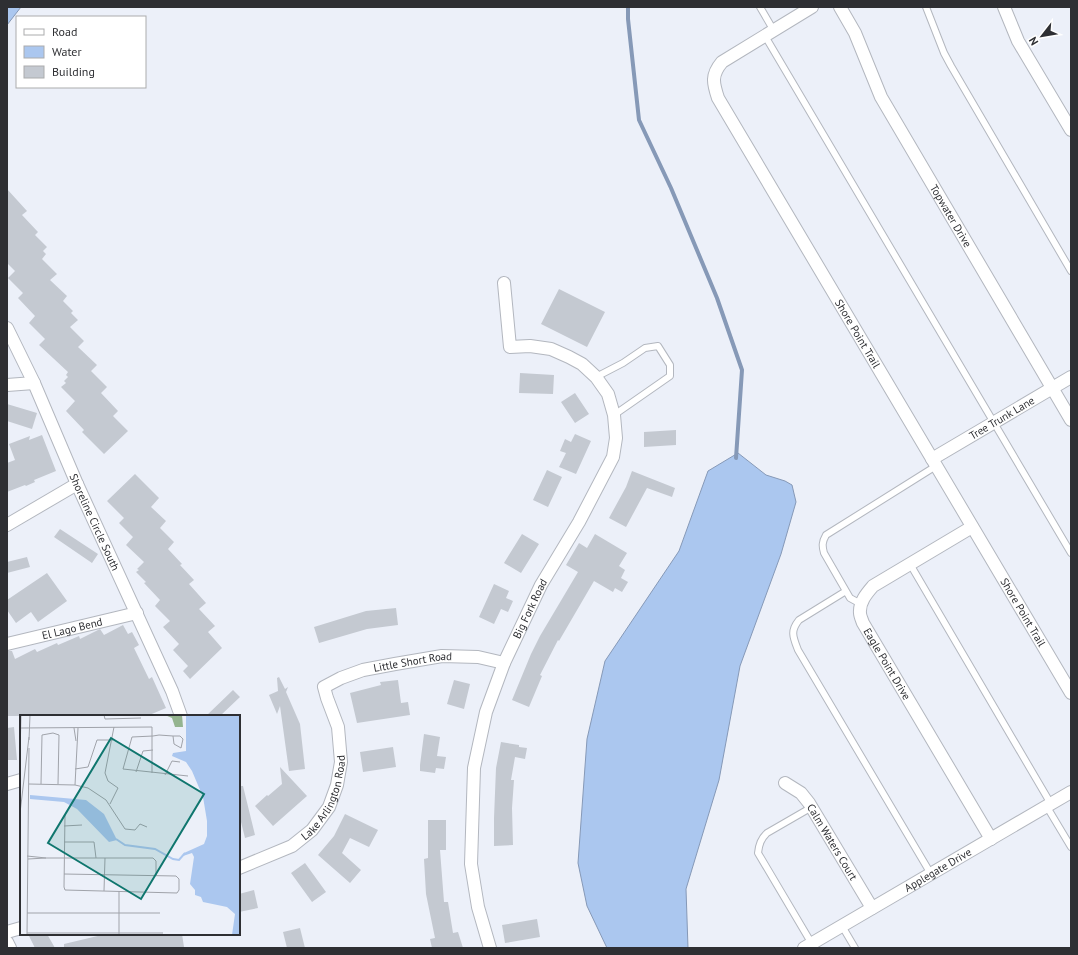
<svg xmlns="http://www.w3.org/2000/svg" width="1078" height="955" viewBox="0 0 1078 955" font-family="'PT Sans',sans-serif">
<style>
.water{fill:#abc7ef;stroke:#8699b7}
.lines{fill:none;stroke-linecap:round;stroke-linejoin:round}
.stream{stroke:#8699b7;stroke-width:4}
.building{fill:#c4c9d1}
.service-casing{stroke:#b3b7bf;stroke-width:8}
.minor-casing{stroke:#b3b7bf;stroke-width:14}
.service{stroke:#fff;stroke-width:6}
.minor{stroke:#fff;stroke-width:12}
.labels{text-anchor:middle;dominant-baseline:central;stroke-width:3;stroke-linejoin:round;paint-order:stroke}
.street-label{font-size:11px;fill:#2e2f33;stroke:#fff}
.inset-river{fill:none;stroke:#abc7ef;stroke-width:2}
.inset-road{fill:none;stroke:#a0a3aa;stroke-width:1}
.view{fill:#0f766e;fill-opacity:0.15;stroke:#0f766e;stroke-width:2}
.inset-edge{fill:none;stroke:#2e2f33;stroke-width:2}
</style>
<rect width="100%" height="100%" fill="#ecf0f9"/>
<path class="water" d="M7,7H21L7,25Z
M738,453L766,475L785,481L792,485L796,502L781,554L740,666L719,780L686,889L688,948H607L587,906L578,863L587,739L605,661L679,551L708,471Z"/>
<g class="lines">
<path class="stream" d="M628,7V19L639,120L671,188L717,298L742,370L736,458"/>
</g>
<path class="building" d="M7,189L27,211L22,215L38,232L35,235L47,247L43,251L46,254L42,259L57,274L50,280L67,296L63,301L73,311L71,313L78,320L70,327L84,341L78,347L97,365L91,371L107,387L101,393L118,411L113,416L128,431L104,454L82,432L84,430L66,411L75,401L61,387L66,383L64,381L68,377L66,375L68,372L39,345L45,339L29,323L35,316L18,298L23,293L8,278L15,271L7,263Z
M559,289L605,312L587,347L541,324Z
M520,373L554,375L553,394L519,393Z
M575,393L589,414L575,423L561,402Z
M7,404L37,413L32,429L7,421Z
M676,430V445L644,447V432Z
M575,434L591,441L576,474L559,467L566,453L560,451L565,439L571,442Z
M42,435L56,471L34,480L35,482L26,486L25,485L7,492V463L15,460L9,444L30,436L29,440Z
M547,470L562,477L548,507L533,500Z
M632,471L675,488L672,497L647,488L626,527L609,518L626,487Z
M135,474L159,498L151,507L166,521L160,528L174,542L168,549L182,564L180,565L194,580L189,584L206,603L199,609L215,626L208,632L222,648L190,679L183,671L188,666L173,650L179,644L163,627L170,621L155,606L160,600L144,583L146,582L136,572L139,570L137,569L144,562L126,545L133,537L119,523L124,518L107,501Z
M60,529L98,554L92,563L54,537Z
M522,534L539,544L521,573L504,563Z
M595,534L627,553L619,566L625,570L621,578L628,582L622,592L615,588L613,592L594,581L559,641L558,640L540,675L542,676L529,707L512,700L531,654L540,636L578,572L566,565L579,543L587,548Z
M27,557L30,567L7,573V562Z
M47,573L67,601L38,622L31,612L16,623L7,610V600Z
M494,584L509,591L506,598L513,601L508,612L501,609L494,624L479,617Z
M396,608L398,625L367,629L319,643L314,627L366,611Z
M123,625L128,634L132,632L139,645L134,648L149,679L152,677L166,708L147,716H7V651H12L15,659L35,649L37,652L57,643L58,645L79,636L80,639L100,629L104,635Z
M279,677L285,689L288,687L286,692L300,724L305,769L289,771L280,706L277,714L269,695L278,691L277,678Z
M398,680L401,703L408,702L410,715L357,723L350,693L381,685L380,682Z
M454,680L470,684L464,709L447,704Z
M233,690L240,697L220,716H206Z
M14,727L17,760H8L7,728Z
M424,734L440,737L437,756L446,757L444,769L436,768L435,773L420,771V765Z
M501,742L519,745V747L527,748L525,759L515,757L511,780H514L512,808L513,845L494,846V818L496,768Z
M393,747L396,767L363,772L360,752Z
M280,767L307,796L273,826L255,806L267,795L268,796L282,784Z
M239,786H243L255,835L245,838L239,814Z
M345,814L378,830L369,847L350,838L342,853L361,870L350,883L318,855L334,836Z
M428,820H446V850H440L444,902H448L453,933L458,932L463,948H432L430,939L435,938L426,894L424,859L428,858Z
M305,863L326,892L312,902L291,873Z
M254,890L258,908L239,912V894Z
M537,919L540,937L505,943L502,925Z
M300,928L305,948H287L283,932Z
M28,934H47L55,948H35Z
M106,934H182L184,947L178,948H64V944Z"/>
<g class="lines">
<defs>
<path id="service" d="M760,7L774,31
M926,7L944,53L951,66L1071,271
M765,36L1071,553
M596,377L623,363L645,348L658,346L670,365V376L614,415
M910,564L1051,804
M846,591L799,620C790,631 793,637 798,650L931,874
M861,604L850,598L824,553C822,546 822,542 826,535L936,466
M1047,807L1071,847
M842,926L855,948
M812,944L758,853C759,844 761,839 767,833L812,807"/>
<g id="minor">
<path id="s1" d="M812,7L722,62C711,75 713,83 718,98L1071,693"/>
<path id="s2" d="M840,7L855,33L881,97L1071,420"/>
<path d="M1004,7L1018,41L1071,130"/>
<path id="s3" d="M7,328L34,383L77,484L172,691L181,716"/>
<path d="M7,385L34,383"/>
<path id="s4" d="M932,459L1071,377"/>
<path d="M7,525L77,484"/>
<path id="s5" d="M972,527L873,586C867,593 859,602 860,613C860,616 862,620 863,623L991,839"/>
<path id="s6" d="M7,644L137,613"/>
<path id="s7" d="M785,783L801,793L809,803L872,908"/>
<path d="M7,784L21,780"/>
<path id="s8" d="M239,868L292,846L312,830L329,807L337,785L341,762L338,727L327,698L324,687L341,678L363,670L395,664L442,656L478,657L504,663"/>
<path d="M7,932L21,928"/>
<path d="M7,942L10,948"/>
<path id="s9" d="M490,948L478,907L471,864L474,768L486,712L504,663L541,585L579,522L613,457L616,438L614,415L608,394L596,377L582,364L569,357L551,349L530,346L510,347L504,283"/>
<path id="s10" d="M804,948L1071,792"/>
</g>
</defs>
<use href="#service" class="service-casing"/>
<use href="#minor" class="minor-casing"/>
<use href="#service" class="service"/>
<use href="#minor" class="minor"/>
</g>
<g class="labels">
<g class="street-label">
<text stroke="none"><textPath href="#s2" startOffset="237">Topwater Drive</textPath></text>
<text stroke="none"><textPath href="#s1" startOffset="418">Shore Point Trail</textPath></text>
<text stroke="none"><textPath href="#s4" startOffset="81">Tree Trunk Lane</textPath></text>
<text stroke="none"><textPath href="#s3" startOffset="213">Shoreline Circle South</textPath></text>
<text stroke="none"><textPath href="#s9" startOffset="352">Big Fork Road</textPath></text>
<text stroke="none"><textPath href="#s1" startOffset="742">Shore Point Trail</textPath></text>
<text stroke="none"><textPath href="#s6" startOffset="67">El Lago Bend</textPath></text>
<text stroke="none"><textPath href="#s8" startOffset="329">Little Short Road</textPath></text>
<text stroke="none"><textPath href="#s5" startOffset="204">Eagle Point Drive</textPath></text>
<text stroke="none"><textPath href="#s8" startOffset="118">Lake Arlington Road</textPath></text>
<text stroke="none"><textPath href="#s7" startOffset="77">Calm Waters Court</textPath></text>
<text stroke="none"><textPath href="#s10" startOffset="155">Applegate Drive</textPath></text>
</g>
</g>
<g transform="translate(20 715)">
<rect width="220" height="220" fill="#ecf0f9"/>
<path d="M145,0H162L163,12H155L152,3Z" fill="#94b48f"/>
<path d="M166,0H220V220H212L215,199L207,192L183,187L181,182L175,180V175L170,169L174,142L172,138L163,141L164,138L184,129L187,121V106L183,82L172,56L166,47L152,41L153,38L166,36ZM10,80L66,85L84,99L97,125L89,127L57,94L44,87L10,84Z" fill="#abc7ef"/>
<path class="inset-river" d="M96,124L105,130L135,134L153,144L159,145L165,138"/>
<path class="inset-road" d="M84,0L85,4L121,3M1,13L132,12V58M54,13L56,26M153,21L154,29L161,33L163,24L160,21H153L139,20L133,21L112,22L103,54L168,61M9,25L10,0M0,40L1,0M55,54L68,52L77,25H93M116,57L123,36L133,35M145,60L152,46L160,47M9,69L55,70L68,73L86,85L105,114L115,115L120,109L127,112M21,69L22,20L33,18L39,20L38,69M55,70L58,13M90,89L98,73L88,66L85,58L94,12M0,98L9,22M44,111L62,110M44,127H74L76,143M7,141L26,143L8,144M26,143H133L136,146V161M44,159L156,161L159,164V175L157,178L45,175L44,172L45,99M84,176L85,143M99,176V219M7,198H140M7,218H143M7,220L9,33"/>
<path class="view" d="M91,23L184,79L121,184L28,128Z"/>
<rect width="220" height="220" class="inset-edge"/>
</g>
<rect width="1078" height="955" fill="none" stroke="#2e2f33" stroke-width="16"/>
<rect x="16" y="16" width="130" height="72" fill="#ffffff" stroke="#abacad"/>
<rect x="24" y="29" width="20" height="6" fill="#ffffff" stroke="#abacad"/>
<text x="52" y="36" font-size="12" fill="#2e2f33">Road</text>
<rect x="24" y="46" width="20" height="12" fill="#abc7ef" stroke="#abacad"/>
<text x="52" y="56" font-size="12" fill="#2e2f33">Water</text>
<rect x="24" y="66" width="20" height="12" fill="#c4c9d1" stroke="#abacad"/>
<text x="52" y="76" font-size="12" fill="#2e2f33">Building</text>
<g transform="translate(1042 36) rotate(239)" stroke="#ffffff" stroke-width="3" paint-order="stroke">
<path d="M0-3L7 15L0 10L-7 15Z" fill="#2e2f33"/>
<text y="-6" font-size="11" font-weight="bold" text-anchor="middle" fill="#2e2f33">N</text>
</g>
</svg>
